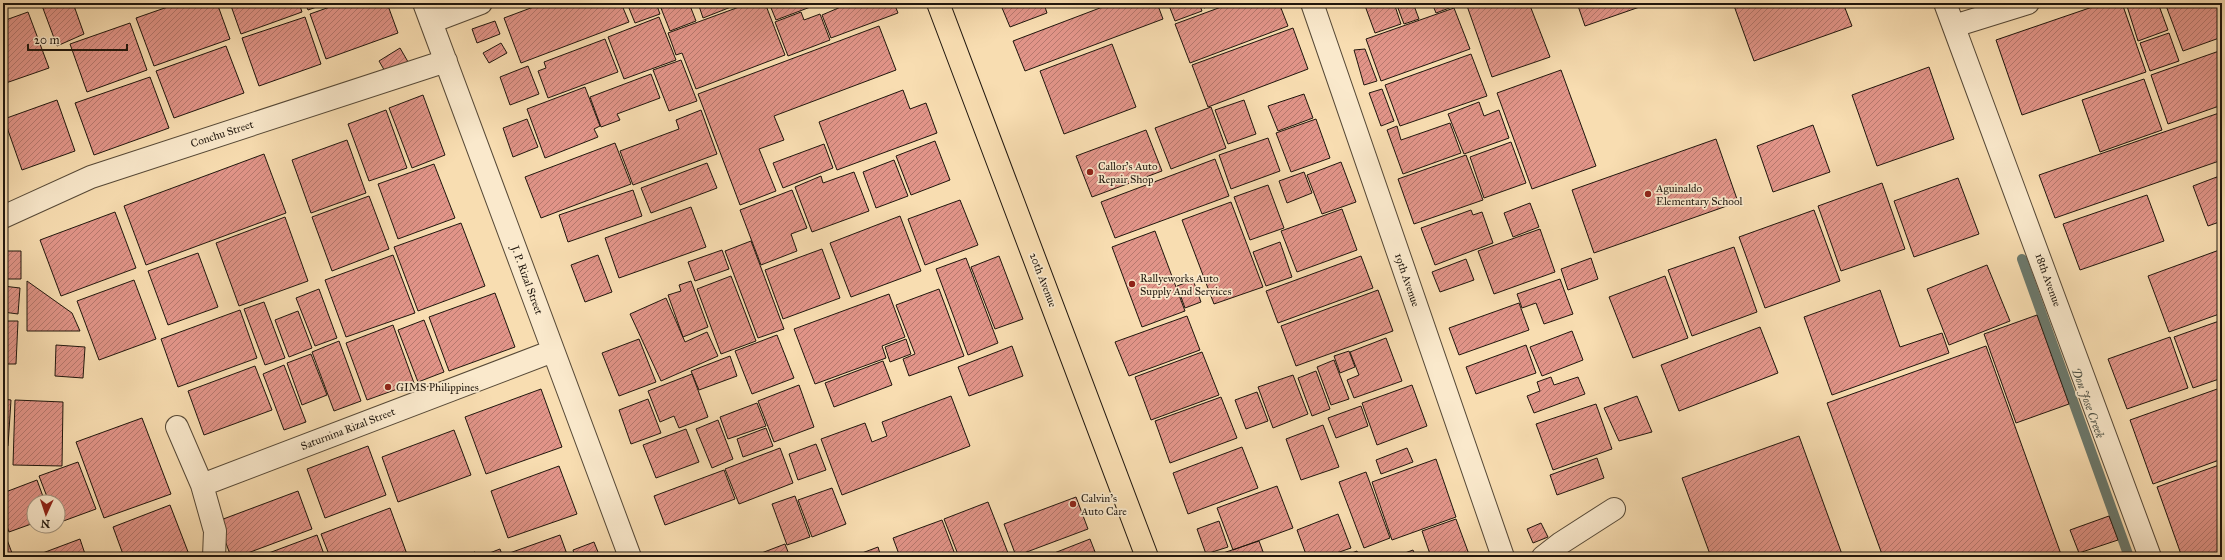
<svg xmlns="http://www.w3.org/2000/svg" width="2225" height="560" viewBox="0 0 2225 560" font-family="'IM FELL Great Primer',serif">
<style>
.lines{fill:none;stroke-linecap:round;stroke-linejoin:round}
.stream{stroke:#6b796d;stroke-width:10}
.building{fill:url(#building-hatch);stroke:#1f160d}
.minor-casing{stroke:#554836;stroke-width:24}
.major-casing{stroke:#1f160d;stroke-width:24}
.minor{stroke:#fae9cc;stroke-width:22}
.major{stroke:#f8ddb1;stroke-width:22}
.poi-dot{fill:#8f2418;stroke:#fae9cc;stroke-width:1.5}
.labels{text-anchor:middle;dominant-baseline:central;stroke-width:3.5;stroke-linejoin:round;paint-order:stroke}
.street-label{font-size:11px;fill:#1f160d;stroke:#fae9cc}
.poi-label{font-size:11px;fill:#1f160d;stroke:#fae9cc;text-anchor:start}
.water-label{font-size:12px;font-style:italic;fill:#4b5045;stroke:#fae9cc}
</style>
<defs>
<pattern id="building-hatch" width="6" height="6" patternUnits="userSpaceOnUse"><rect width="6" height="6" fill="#e19488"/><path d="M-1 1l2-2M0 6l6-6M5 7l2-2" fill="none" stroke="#b6786e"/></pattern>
</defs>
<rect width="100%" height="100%" fill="#f8ddb1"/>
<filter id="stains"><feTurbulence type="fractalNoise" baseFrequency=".005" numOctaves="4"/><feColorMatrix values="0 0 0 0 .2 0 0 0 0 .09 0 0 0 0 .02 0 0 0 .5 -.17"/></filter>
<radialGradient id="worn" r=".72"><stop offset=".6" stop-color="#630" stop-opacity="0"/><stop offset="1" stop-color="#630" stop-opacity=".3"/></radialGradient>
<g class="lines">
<path class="stream" d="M2022,259L2129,557"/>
</g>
<path class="building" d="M41,3H73L84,34L57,46Z
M179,3H217L230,39L154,66L136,18Z
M230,3H299L302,12L241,34Z
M305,3H328L308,10Z
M341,3H387L398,33L326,59L310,14Z
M544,3H621L629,22L521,63L504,18Z
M627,3H656L660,14L635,23Z
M659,3H689L696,21L670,31Z
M698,3H729L731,7L703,18Z
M750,3H765L785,55L696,89L682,53L676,55L668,33Z
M769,3H821L776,20Z
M894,3L898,13L831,38L822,15L850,3Z
M1000,3H1048L1044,4L1047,13L1010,27Z
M1113,3H1157L1163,19L1025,71L1013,41Z
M1168,3H1199L1202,11L1175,21Z
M1202,3H1219L1204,8Z
M1232,3H1279L1288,26L1190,63L1175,24Z
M1364,3H1394L1401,24L1375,33Z
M1396,3H1413L1419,19L1404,24Z
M1432,3H1459L1460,4L1436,13Z
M1466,3H1529L1550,57L1492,77Z
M1577,3H1651L1585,26Z
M1733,3H1843L1852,26L1754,61Z
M2104,3H2122L2146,72L2022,115L1996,40Z
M2126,3H2158L2168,30L2138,41Z
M2165,3H2222V37L2183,51Z
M1454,8L1470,49L1381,81L1366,39Z
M28,12L49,68L3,84V21Z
M801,12L804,20L820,14L830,40L788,56L775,22Z
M305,17L321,64L259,86L242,38Z
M659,17L676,60L624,79L608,37Z
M495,21L500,34L477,43L472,29Z
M130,23L147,70L87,92L70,44Z
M879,26L896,70L774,116L784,140L759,149L776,191L740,205L698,94Z
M1293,28L1308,69L1208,107L1192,65Z
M2169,33L2179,61L2150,71L2140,43Z
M605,39L618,72L548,98L538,71L546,68L544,62Z
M501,43L507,53L489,63L483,53Z
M1112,44L1136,107L1064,134L1040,71Z
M226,46L244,93L174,118L156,71Z
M400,48L411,67L390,80L379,61Z
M1365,49L1377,81L1364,85L1354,50Z
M2222,50V105L2168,124L2151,75Z
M1471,54L1487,96L1400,126L1385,85Z
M681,60L697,101L669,111L653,70Z
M528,66L539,94L510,105L500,77Z
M1929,67L1954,139L1877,166L1852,95Z
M1561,70L1596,166L1532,189L1497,93Z
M651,74L660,98L617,114L620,120L601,127L590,97Z
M150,77L169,128L94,155L75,103Z
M2144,79L2162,130L2100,152L2082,100Z
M585,87L600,126L594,129L598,137L545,158L527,109Z
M1382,89L1394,121L1381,126L1369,93Z
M903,90L910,109L926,103L937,133L837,170L819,122Z
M1304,94L1313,118L1278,131L1268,106Z
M423,95L445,155L412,168L389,108Z
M57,100L75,151L22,170L4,119Z
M1244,100L1256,134L1228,144L1215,110Z
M1479,102L1484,116L1499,110L1509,138L1464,154L1448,114Z
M1211,107L1226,148L1171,169L1155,128Z
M386,110L407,168L369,181L348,124Z
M701,110L717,154L633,185L620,151L679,129L676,120Z
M2222,112V160L2055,218L2039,175Z
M527,119L538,147L513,157L503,128Z
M1316,119L1330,158L1291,172L1276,133Z
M1450,123L1461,153L1403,174L1387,130L1397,126L1401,140Z
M1813,125L1830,172L1773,192L1757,146Z
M1146,130L1162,171L1092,197L1076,156Z
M1268,138L1280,171L1231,189L1219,155Z
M1716,139L1738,202L1594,253L1572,190Z
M347,140L366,193L311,213L292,160Z
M935,141L950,180L911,195L896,156Z
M1511,142L1526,183L1484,198L1470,157Z
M615,143L631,184L541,218L525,177Z
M824,144L833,168L783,188L773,163Z
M264,154L286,213L146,265L124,206Z
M1466,155L1483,200L1414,224L1398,179Z
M1215,159L1229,196L1115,238L1101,202Z
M894,160L908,196L876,208L863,172Z
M1341,162L1356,202L1322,214L1307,175Z
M707,163L717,188L651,213L641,188Z
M434,164L455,218L398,239L378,184Z
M854,172L869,211L812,232L795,187L821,176L823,183Z
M1304,172L1312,193L1287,203L1279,181Z
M2222,175V221L2208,226L2193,186Z
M1958,178L1979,234L1914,257L1894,201Z
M1882,183L1905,249L1841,271L1818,206Z
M1268,185L1284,228L1250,240L1234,197Z
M633,190L642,216L568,242L559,215Z
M792,190L807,228L791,234L797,251L761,265L740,210Z
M2147,195L2164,241L2080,270L2063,224Z
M369,196L389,249L332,271L312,217Z
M960,200L978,245L925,265L908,219Z
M1231,202L1263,287L1214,304L1182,220Z
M1530,203L1539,227L1513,237L1504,213Z
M691,207L706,247L619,278L605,238Z
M1342,209L1357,250L1297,272L1281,231Z
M1471,210L1473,215L1482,212L1493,243L1435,265L1421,228Z
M1814,210L1840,281L1765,308L1739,237Z
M115,212L136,268L61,296L40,240Z
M900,216L921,271L851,297L830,243Z
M285,217L308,281L239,306L216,243Z
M461,223L485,286L418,311L394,247Z
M1540,229L1555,272L1494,294L1478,251Z
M1155,231L1185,311L1142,327L1112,247Z
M751,241L784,329L758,338L725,251Z
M1280,242L1292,277L1266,286L1253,252Z
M1734,247L1757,312L1692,336L1668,270Z
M822,249L840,298L783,319L765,270Z
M2222,249V313L2169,332L2148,276Z
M722,250L729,269L695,281L688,262Z
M3,251H21V279H3Z
M198,253L218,307L168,325L148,271Z
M393,255L415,313L346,337L325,280Z
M598,255L612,292L585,302L571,265Z
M999,256L1023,319L995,329L971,267Z
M1361,256L1373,288L1278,323L1266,291Z
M966,258L998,343L968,355L936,269Z
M1591,258L1598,279L1568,290L1561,269Z
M1466,259L1474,280L1440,292L1432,272Z
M1987,265L2010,321L1949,345L1927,289Z
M731,276L756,341L721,354L697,289Z
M1665,276L1688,338L1633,358L1609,297Z
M1560,279L1573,314L1544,324L1536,303L1522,308L1517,294Z
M134,280L156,339L99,360L77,301Z
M1193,280L1201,302L1185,308L1177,286Z
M27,281L72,313L80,331H27Z
M691,281L708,327L683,337L668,295L681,291L679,285Z
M3,286L20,288L18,314L3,312Z
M319,289L337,338L315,346L296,298Z
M939,289L964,356L909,376L903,359L915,354L896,305Z
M1378,290L1393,331L1296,366L1281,326Z
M1880,290L1900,347L1942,333L1949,353L1832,395L1804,317Z
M495,293L515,347L449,371L429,317Z
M889,294L905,337L882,346L886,358L815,384L794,329Z
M666,298L685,342L707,332L718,356L661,381L630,314Z
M264,302L285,358L265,365L244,309Z
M1519,303L1529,330L1459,355L1449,328Z
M240,310L257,358L178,387L161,339Z
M298,311L312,348L289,357L275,320Z
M2037,315L2069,404L2016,423L1984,334Z
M1187,316L1200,350L1129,376L1115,342Z
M424,320L444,372L418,382L398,330Z
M2222,320V378L2193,388L2174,337Z
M3,321H18L16,364H3Z
M393,325L414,383L367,400L346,343Z
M1760,327L1778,373L1679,411L1661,365Z
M1572,331L1583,360L1542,376L1530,347Z
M777,335L794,378L752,394L735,351Z
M2170,337L2188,388L2127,409L2108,359Z
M1386,338L1402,381L1354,398L1347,380L1359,375L1350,352Z
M639,339L656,382L619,396L602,353Z
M906,339L911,354L890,362L885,347Z
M339,341L361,401L334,411L312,352Z
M56,345L85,347L83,378L55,376Z
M1526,345L1536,373L1476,394L1466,367Z
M1012,346L1023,376L969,396L958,367Z
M1986,346L2062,557H1883L1827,403Z
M1349,351L1355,367L1340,373L1334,356Z
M1202,352L1219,395L1151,420L1135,377Z
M311,354L327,395L302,405L287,363Z
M730,356L737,376L699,390L691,371Z
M1334,360L1349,399L1331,405L1317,367Z
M883,361L892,385L834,407L825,383Z
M284,365L306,422L284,430L263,374Z
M255,366L272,410L204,435L188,391Z
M1316,371L1330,409L1312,416L1298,378Z
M692,374L708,417L679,428L674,416L660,422L648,391Z
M1293,375L1308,414L1273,428L1258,387Z
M1551,377L1554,385L1578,377L1585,394L1534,413L1527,396L1540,391L1537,382Z
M799,385L814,427L774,442L758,401Z
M1412,385L1427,426L1377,445L1362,403Z
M2220,388L2222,394V459L2153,484L2130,420Z
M541,389L562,447L486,474L465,417Z
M1257,392L1268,421L1246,429L1235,400Z
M951,396L970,446L842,495L821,439L865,423L872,442L887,436L882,422Z
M1637,396L1652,432L1619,441L1604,408Z
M1221,397L1237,438L1170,463L1155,421Z
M3,399L11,400L8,446H3Z
M648,399L661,433L631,444L619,410Z
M15,400L63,402L62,466L13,465Z
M757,403L766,426L728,439L720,417Z
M1596,404L1612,449L1553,470L1536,424Z
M1361,406L1368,426L1336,438L1328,418Z
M142,418L171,494L104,518L76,442Z
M718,420L733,459L712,468L696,429Z
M1323,425L1339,467L1301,480L1286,439Z
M766,428L773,446L743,457L737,439Z
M686,429L699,462L656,478L643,445Z
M454,430L471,475L398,502L382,457Z
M1799,436L1843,557H1711L1682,478Z
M816,444L826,470L798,480L789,454Z
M368,446L386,495L325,518L307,469Z
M1242,447L1258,488L1188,514L1173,473Z
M780,448L793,483L739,504L725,469Z
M1407,448L1413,462L1381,474L1376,460Z
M1597,458L1604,478L1557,495L1550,475Z
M1436,459L1456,517L1392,540L1372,482Z
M78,462L96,509L58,523V502H49L39,476Z
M2222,464V551L2204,557H2182L2157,487Z
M559,466L577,514L508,538L491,491Z
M724,470L735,499L665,525L654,496Z
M1366,472L1390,538L1364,548L1339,482Z
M37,480L45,502H34V523L9,532L3,515V493Z
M1277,486L1293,528L1233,550L1217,508Z
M832,488L846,524L812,537L798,500Z
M298,491L312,529L237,557H231L218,521Z
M795,496L810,537L787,545L772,504Z
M1076,497L1088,529L1016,556L1004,524Z
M988,502L1008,553L996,557H959L944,519Z
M170,505L190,557H124L113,527Z
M390,508L408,557H330L321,534Z
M1338,514L1351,548L1325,557H1307L1297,530Z
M2109,516L2118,540L2079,553L2070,530Z
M1456,519L1470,557H1431L1422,531Z
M942,520L956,557H900L893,538Z
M1219,521L1228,547L1206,554L1197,529Z
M1541,523L1548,537L1533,543L1527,529Z
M3,529L12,553L3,556Z
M317,535L325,557H258Z
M560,535L568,557H505L504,555Z
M80,539L86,557H32Z
M1090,539L1097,557H1044Z
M1259,541L1265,557H1224L1223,553Z
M594,542L600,557H575L573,550Z
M785,544L790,557H751Z
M878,547L881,557H863L862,553Z
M500,549L503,557H479Z
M1413,550L1416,557H1394Z
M1357,551L1359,557H1341Z
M475,552L477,557H461Z
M1648,553L1650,557H1637Z"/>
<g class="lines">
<defs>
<path id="minor" d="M424,3L630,557
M1312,3L1503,557
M1945,3L2150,557
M431,22L481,3
M1954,26L2028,3
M3,217L91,177L446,61
M177,427L202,485L215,531L214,557
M202,485L553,351
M1543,557L1561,543L1614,509"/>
<path id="major" d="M938,3L1147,557"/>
</defs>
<use href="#minor" class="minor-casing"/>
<use href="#major" class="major-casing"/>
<use href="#minor" class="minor"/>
<use href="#major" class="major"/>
</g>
<g class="poi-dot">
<circle cx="1090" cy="172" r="4"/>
<circle cx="1648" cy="194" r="4"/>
<circle cx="1132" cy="284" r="4"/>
<circle cx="388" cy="387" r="4"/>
<circle cx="1073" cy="504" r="4"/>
</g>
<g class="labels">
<g class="street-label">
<text transform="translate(222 134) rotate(-18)">Conchu Street</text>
<text transform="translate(527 280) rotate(70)">J. P. Rizal Street</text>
<text transform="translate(1043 280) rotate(69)">20th Avenue</text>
<text transform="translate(1407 280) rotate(71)">19th Avenue</text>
<text transform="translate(2048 280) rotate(70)">18th Avenue</text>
<text transform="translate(348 429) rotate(-21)">Saturnina Rizal Street</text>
</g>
<g class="poi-label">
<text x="1098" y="166">Callor’s Auto<tspan x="1098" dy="13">Repair Shop</tspan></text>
<text x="1656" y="188">Aguinaldo<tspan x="1656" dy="13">Elementary School</tspan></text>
<text x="1140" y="278">Rallyeworks Auto<tspan x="1140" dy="13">Supply And Services</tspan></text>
<text x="396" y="387">GIMS Philippines</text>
<text x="1081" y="498">Calvin’s<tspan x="1081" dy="13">Auto Care</tspan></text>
</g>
<g class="water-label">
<text transform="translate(2088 403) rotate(70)">Don Jose Creek</text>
</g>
</g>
<rect width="2225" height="560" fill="none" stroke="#f8ddb1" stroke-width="16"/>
<rect x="4" y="4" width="2217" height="552" fill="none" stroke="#1f160d" stroke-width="2"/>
<rect x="8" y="8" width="2209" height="544" fill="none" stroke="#1f160d"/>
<g transform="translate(46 514) rotate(183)"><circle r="19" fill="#fae9cc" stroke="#a29580"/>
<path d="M0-3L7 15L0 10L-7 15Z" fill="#8f2418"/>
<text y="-6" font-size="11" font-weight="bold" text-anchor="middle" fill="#1f160d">N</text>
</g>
<path d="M28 44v6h99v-6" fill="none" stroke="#1f160d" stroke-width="2"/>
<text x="34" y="44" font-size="12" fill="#1f160d" stroke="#fae9cc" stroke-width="3" paint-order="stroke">20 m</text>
<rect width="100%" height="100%" filter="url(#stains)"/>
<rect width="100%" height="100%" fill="url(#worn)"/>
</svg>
